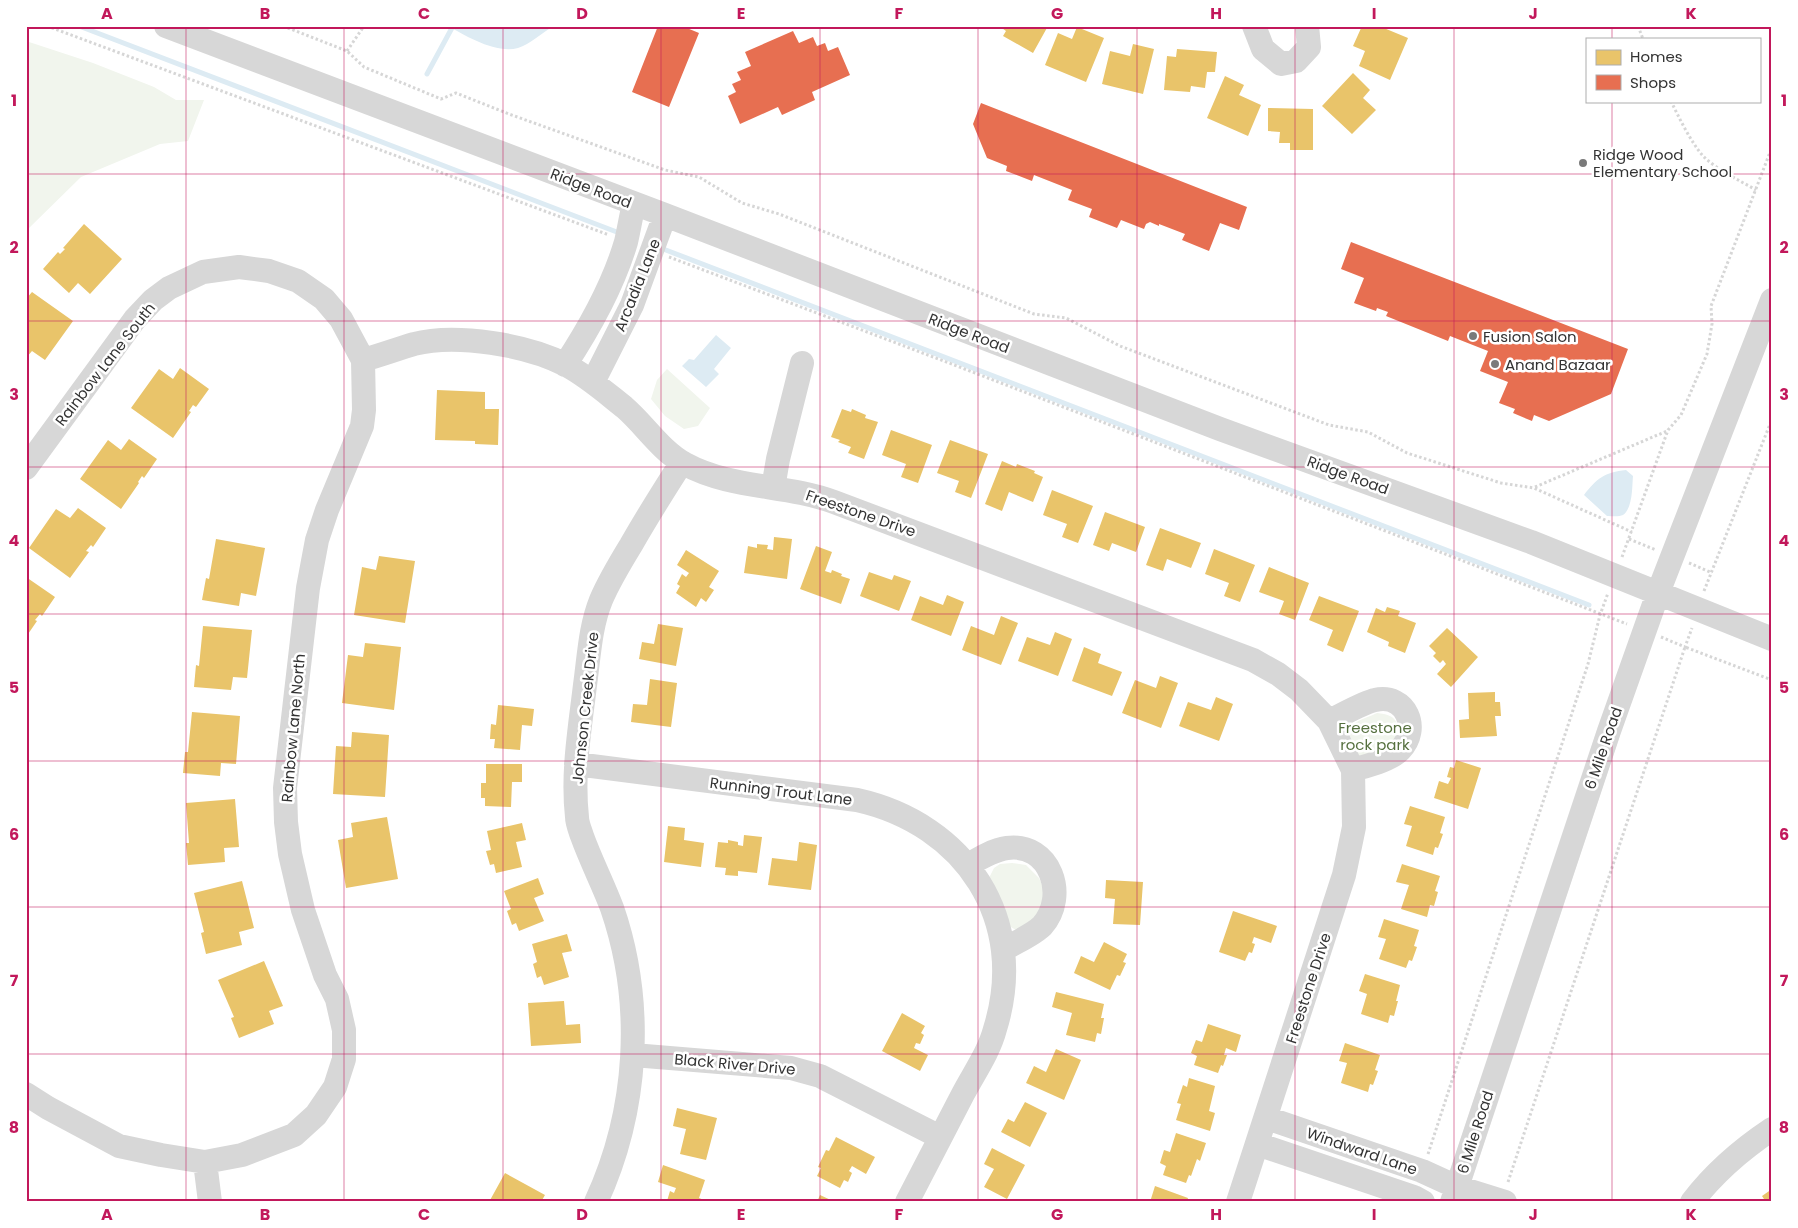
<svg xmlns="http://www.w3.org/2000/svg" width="1798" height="1228" viewBox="0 0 1798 1228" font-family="Poppins,sans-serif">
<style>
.green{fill:#f1f5ed}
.water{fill:#ddebf3}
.homes{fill:#e9c46a}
.shops{fill:#e76f51}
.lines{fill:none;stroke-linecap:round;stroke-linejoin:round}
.stream{stroke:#ddebf3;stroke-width:5}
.path{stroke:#d6d6d6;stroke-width:3;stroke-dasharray:2.5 2.5;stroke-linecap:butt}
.minor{stroke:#d7d7d7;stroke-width:24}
.grid{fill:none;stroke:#c2185b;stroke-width:1;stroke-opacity:0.55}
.poi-dot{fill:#7a7a7a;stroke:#fff;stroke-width:2}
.labels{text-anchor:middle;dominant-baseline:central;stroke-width:5;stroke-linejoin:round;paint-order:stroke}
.poi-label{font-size:15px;fill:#333;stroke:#fff;text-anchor:start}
.street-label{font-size:15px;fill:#333;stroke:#fff}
.park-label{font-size:15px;fill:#56703f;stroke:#fff}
.neatline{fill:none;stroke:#c2185b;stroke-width:2}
.grid-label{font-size:16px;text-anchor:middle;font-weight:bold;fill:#c2185b}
</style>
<rect width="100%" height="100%" fill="#fff"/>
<path class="green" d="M26,41L93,63L154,87L176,100H204L188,141L160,144L81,177L26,231Z
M667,369L710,408L698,426L684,429L665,416L651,399L657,380Z
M1377,713C1398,715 1399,723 1399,742L1357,760L1344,738C1350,721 1362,720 1377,713Z
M1012,863L1026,865L1039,878L1044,889L1040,919L1016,930L1009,926L988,885L990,876L994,868L1000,864Z"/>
<path class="water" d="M448,26H557L552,27C542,33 530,44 518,48C496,54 466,36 448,26Z
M716,335L731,348L714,369L719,374L706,387L682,366L689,359L694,360Z
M1626,470L1633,476C1632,486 1633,508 1623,515C1619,517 1611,516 1607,516L1584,495C1596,479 1605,472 1626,470Z"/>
<path class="homes" d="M999,26H1048L1033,53L1003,36L1006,31Z
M1362,26H1379L1408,38L1390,80L1359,66L1365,51L1353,46Z
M1077,27L1104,38L1086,82L1045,65L1058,33L1072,39Z
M1133,44L1154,49L1143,94L1102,84L1110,51L1130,56Z
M1177,49L1217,52L1215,72H1207L1205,88L1191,86L1190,92L1164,90L1167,56L1176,57Z
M1353,73L1370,90L1363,98L1376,110L1352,134L1322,106Z
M1225,76L1244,85L1239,95L1261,105L1248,136L1207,118Z
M1268,108L1313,109V150H1290V143H1279L1280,132L1268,131Z
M84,224L122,259L90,294L78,283L69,293L43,269L58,252L60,254L65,249L63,248Z
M32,292L73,321L45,360L32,351L26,358V299Z
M180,368L209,389L196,407L193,405L189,411L191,412L173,438L131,408L159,369L173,379Z
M437,390L485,392V409H499L498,445L475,444V441L435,440Z
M842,409L851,412L852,409L866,415L865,418L878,422L864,459L848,453L851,447L838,442L840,440L831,437Z
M891,430L932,445L918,483L901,477L906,464L882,455Z
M129,439L157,459L144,478L142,476L138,482L139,483L121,509L80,479L108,440L121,450Z
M950,440L988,454L971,498L955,492L959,481L937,473Z
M1002,461L1016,467L1017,464L1035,471L1034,473L1043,477L1033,502L1009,492L1002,511L985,504Z
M1052,490L1093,506L1078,543L1062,537L1067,524L1043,515Z
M78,508L106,528L93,547L91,545L86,551L89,552L70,578L29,548L56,509L70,518Z
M1105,512L1145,527L1136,552L1112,543L1109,551L1093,545Z
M1160,528L1201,543L1191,568L1167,559L1163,571L1146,565Z
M774,537L792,539L787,579L744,573L748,546L757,548V544L768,545L767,549L773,550Z
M216,539L265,548L256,596L241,593L239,606L202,600L206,578L209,579Z
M816,546L832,552L825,571L831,573L832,570L842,574L841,576L850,579L841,604L800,589Z
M1214,549L1255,565L1240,602L1224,596L1229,583L1205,574Z
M686,550L719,571L709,587L714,590L706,602L701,598L696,607L676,593L680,586L677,584L682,574L686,577L689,573L677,565Z
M379,556L415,561L405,623L354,615L362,567L376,570Z
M1269,567L1309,583L1295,620L1279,614L1284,601L1259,592Z
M869,572L892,580L894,575L911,581L899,611L860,596Z
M26,577L55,597L42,616L40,614L35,620L37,621L26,637Z
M947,595L964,602L951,636L911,620L920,596L943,605Z
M1319,596L1359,611L1343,652L1327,645L1333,630L1309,620Z
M1387,607L1400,611L1398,616L1416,623L1405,653L1388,646L1389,642L1367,632L1376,608L1385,612Z
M1001,616L1018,623L1001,665L962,650L971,626L994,635Z
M658,624L683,628L676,666L639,659L642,642L654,644Z
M203,626L252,630L247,678L233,677L231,690L194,687L196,665L199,666Z
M1447,628L1478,657L1451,687L1437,674L1446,664L1443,660L1440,663L1433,656L1436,653L1429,646Z
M1055,632L1072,639L1058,676L1018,661L1027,637L1050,645Z
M365,643L401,647L394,710L342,703L348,655L363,657Z
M1084,647L1101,654L1098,663L1122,672L1112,696L1072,681Z
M1160,676L1178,683L1161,728L1122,713L1135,680L1156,688Z
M650,679L677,683L671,727L631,722L633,704L647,705Z
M1495,692V702H1500L1501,716H1495L1497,736L1460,738L1459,720L1469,719L1468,693Z
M1216,697L1233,704L1219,741L1179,726L1188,702L1211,710Z
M498,705L534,709L532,726L522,725L520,750L494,748L495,739H490L491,724L496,725Z
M192,712L240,716L236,764L221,763L220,776L183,773L185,752H188Z
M352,732L389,735L385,797L333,794L336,746L351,747Z
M1456,760L1481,768L1468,809L1434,798L1439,781L1448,784L1451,778L1447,777L1450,767L1454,768Z
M486,764H522V782H512L511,807L485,806V798H481V783H486Z
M235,799L239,847L224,848L225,862L188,865L186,843H189L186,803Z
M1410,806L1445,817L1440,833L1443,834L1438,848L1435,847L1433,855L1406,846L1412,826L1404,824Z
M387,817L398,879L346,888L338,840L353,837L351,823Z
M522,823L526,840L516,842L522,867L496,873L494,864L490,865L486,851L491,850L487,831Z
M668,826L685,828L684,840L704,843L701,867L664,862Z
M744,835L762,837L757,873L738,871V876L725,875L726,868L715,867L718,842L728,843V840L738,842V845L743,846Z
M799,842L817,845L811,890L768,885L772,858L797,861Z
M1402,864L1440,876L1435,891L1438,892L1434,906L1430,905L1427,917L1401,909L1409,885L1396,882Z
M538,878L544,894L534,898L544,921L519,931L516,923L512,925L507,911L511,909L504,891Z
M1106,880L1143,882L1140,925L1113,924L1115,899L1105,898Z
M242,881L254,928L239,932L242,945L206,954L201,933L204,932L194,893Z
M1233,911L1277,926L1271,943L1254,937L1252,943L1255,944L1252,953L1249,952L1245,961L1219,952Z
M1384,919L1419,930L1414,946L1417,947L1412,961L1409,960L1406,968L1379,959L1386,939L1378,937Z
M567,934L572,951L562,953L569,977L544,985L541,976L537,978L533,964L537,962L532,944Z
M1104,942L1127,954L1123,962L1126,963L1120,976L1117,975L1110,990L1074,973L1081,956L1094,962Z
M264,961L283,1006L269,1011L274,1024L239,1038L231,1018L234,1017L218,980Z
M1365,974L1400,985L1396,1001H1398L1394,1016L1390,1015L1388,1023L1361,1014L1367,994L1359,991Z
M1056,992L1104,1004L1101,1018H1104L1101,1034L1097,1033L1095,1042L1066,1035L1072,1013L1052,1007Z
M564,1001L566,1025L580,1024L581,1043L531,1046L528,1003Z
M902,1013L925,1026L921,1033L924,1035L920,1044L916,1043L914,1048L928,1055L920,1071L882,1051Z
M1208,1024L1241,1035L1236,1052L1226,1048L1224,1055H1227L1223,1066L1221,1065L1218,1073L1194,1065L1197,1056L1191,1053L1196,1040L1202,1042Z
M1345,1043L1380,1055L1375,1070L1378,1071L1373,1085L1370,1084L1368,1092L1341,1083L1347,1063L1339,1061Z
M1056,1049L1081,1060L1064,1100L1026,1083L1034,1066L1046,1072Z
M1189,1078L1215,1086L1209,1111L1215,1113L1210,1131L1176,1120L1181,1104L1177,1103L1183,1085L1187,1087Z
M1025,1102L1047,1113L1030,1147L1001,1132L1008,1119L1014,1122Z
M677,1108L717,1118L706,1160L680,1154L686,1129L673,1126Z
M1176,1133L1206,1143L1200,1161L1197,1159L1191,1176L1189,1175L1186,1183L1163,1175L1166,1166L1160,1163L1164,1150L1170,1152Z
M836,1137L875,1157L866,1174L852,1166L849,1171L852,1173L848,1182L844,1180L840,1188L817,1176L821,1168L818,1167L826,1150L829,1151Z
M992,1148L1025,1165L1007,1199L984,1187L994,1169L984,1164Z
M663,1165L705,1180L699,1198L704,1200V1202L667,1201L670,1191L674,1193L676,1188L658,1182Z
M505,1173L545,1195L541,1202H489Z
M1155,1186L1188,1198L1187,1202H1150Z
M1772,1189V1202H1766L1762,1196Z
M820,1195L835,1202H817Z"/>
<path class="shops" d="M658,26H682L699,33L669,107L632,92Z
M793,31L799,43L813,37L817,46L825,43L828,51L838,47L850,75L812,92L815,100L782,115L778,107L740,124L728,96L736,92L732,84L741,80L737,72L751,66L745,52Z
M981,103L1247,207L1239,230L1220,223L1209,251L1182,240L1185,234L1159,224V226L1150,222L1146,224L1144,229L1121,220L1117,228L1089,217L1092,209L1068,200L1072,190L1034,175L1032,181L1006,171L1007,166L987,158L973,124Z
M1351,242L1628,349L1611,394L1549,421L1534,415L1532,421L1513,413L1515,409L1499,403L1508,382L1480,371L1488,351L1450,336L1448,341L1386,316L1388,312L1377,308L1376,311L1354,303L1364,278L1341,269Z"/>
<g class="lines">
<path class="stream" d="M79,26L622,234
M427,74L453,26
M658,247L1589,605"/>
<path class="path" d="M47,26L609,235
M283,26L347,51L364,67L441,99L456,93L509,114L665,170L699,177L742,203L779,214L1034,314L1066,318L1120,346L1329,425L1368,432L1407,453L1501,483L1534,488L1632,532
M1638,26L1643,39
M347,51L364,26
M1671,101C1679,118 1691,142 1703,156C1717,170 1739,180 1756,190
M669,257L949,363L1627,624
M1535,487L1667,431
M1629,539L1656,550
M1622,557L1668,430L1681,415L1707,354L1712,324L1711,306L1772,147
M1689,563L1712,573
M1704,591L1772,419
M1661,637L1685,647L1692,628
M1428,1154L1588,664L1600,615L1608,593
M1508,1182L1685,647L1772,680"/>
<path class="minor" d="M166,26L665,215L1220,429L1531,542L1772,639
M1254,26L1263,49L1281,64L1296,61L1309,47L1307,26
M363,360C381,355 397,349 414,344C456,333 528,345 566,365C587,376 605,392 624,407C645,425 660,450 685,464C731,489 785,484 834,502L1253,660L1278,674L1299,690L1329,721L1353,770L1354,827L1344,875L1238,1202
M565,365C590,327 613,286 626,242C629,229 631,216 634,204
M593,382L632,305L665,215
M26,468L135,319L153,300L169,288L203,272L239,267L269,271L298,281L324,299L341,319L363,360L364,410L362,426L327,510L317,540L308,588L285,788L286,822L290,854L303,910L325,975L337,999L344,1030V1059L335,1087L316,1115L294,1135L242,1155L205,1162L161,1155L119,1146L48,1108L26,1094
M773,488L778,459L802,363
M1329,721C1340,716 1364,702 1375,700C1406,693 1421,729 1400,750C1391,760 1366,766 1353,770
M576,764L857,800C965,824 1029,920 995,1029C989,1052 974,1073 963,1094C944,1130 926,1166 907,1202
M968,865C980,858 993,850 1007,848C1050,842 1069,896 1042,926C1033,935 1014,943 1003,950
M633,1055L791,1068L820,1076L940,1137
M1267,1118L1422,1171L1457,1187L1505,1202
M1257,1144L1414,1197L1423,1202
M205,1162L210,1202
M596,1202C638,1111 645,1004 612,908C603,884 591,861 582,836C580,830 577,823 577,817C572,773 580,728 585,685C589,657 590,627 601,600C609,581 620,563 631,545C647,517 664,490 682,462
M1452,1202L1609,731L1658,593L1772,300
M1692,1202C1714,1173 1742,1149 1772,1129"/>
</g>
<path class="grid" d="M186,26V1202M344,26V1202M503,26V1202M661,26V1202M820,26V1202M978,26V1202M1137,26V1202M1295,26V1202M1454,26V1202M1612,26V39M1612,101V1202M26,174H1772M26,321H1772M26,467H1772M26,614H1772M26,761H1772M26,907H1772M26,1054H1772"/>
<g class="poi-dot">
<circle cx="1583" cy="163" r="5"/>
<circle cx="1473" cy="336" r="5"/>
<circle cx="1495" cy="364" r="5"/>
</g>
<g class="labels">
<g class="poi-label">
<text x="1593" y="154">Ridge Wood<tspan x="1593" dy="17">Elementary School</tspan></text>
<text x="1483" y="336">Fusion Salon</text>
<text x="1505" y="364">Anand Bazaar</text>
</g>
<g class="street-label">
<text transform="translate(591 188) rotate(21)">Ridge Road</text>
<text transform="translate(637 285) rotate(-68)">Arcadia Lane</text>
<text transform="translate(969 333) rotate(21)">Ridge Road</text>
<text transform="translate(105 364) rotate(-52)">Rainbow Lane South</text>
<text transform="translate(1348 475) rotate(20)">Ridge Road</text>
<text transform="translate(861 513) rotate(19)">Freestone Drive</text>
<text transform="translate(585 708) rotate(-84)">Johnson Creek Drive</text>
<text transform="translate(293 728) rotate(-85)">Rainbow Lane North</text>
<text transform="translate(1603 748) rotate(-71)">6 Mile Road</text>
<text transform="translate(781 791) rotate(7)">Running Trout Lane</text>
<text transform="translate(1308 988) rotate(-72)">Freestone Drive</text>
<text transform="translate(735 1064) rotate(5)">Black River Drive</text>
<text transform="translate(1475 1132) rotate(-72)">6 Mile Road</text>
<text transform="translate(1362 1151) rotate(19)">Windward Lane</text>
</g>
<g class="park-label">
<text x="1375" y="727">Freestone<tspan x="1375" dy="17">rock park</tspan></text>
</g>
</g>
<rect width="1798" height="1228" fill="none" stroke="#ffffff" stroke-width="55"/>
<rect x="1586" y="38" width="175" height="65" fill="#ffffff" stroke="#adadad"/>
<rect x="1596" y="50" width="25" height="15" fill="#e9c46a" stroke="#adadad"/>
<text x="1630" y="62" font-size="15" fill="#333333">Homes</text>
<rect x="1596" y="75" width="25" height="15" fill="#e76f51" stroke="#adadad"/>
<text x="1630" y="88" font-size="15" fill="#333333">Shops</text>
<rect x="28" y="28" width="1742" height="1172" class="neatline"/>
<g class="grid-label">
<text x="107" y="19">A</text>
<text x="265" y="19">B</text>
<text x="424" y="19">C</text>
<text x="582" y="19">D</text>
<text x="741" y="19">E</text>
<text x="899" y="19">F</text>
<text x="1057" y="19">G</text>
<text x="1216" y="19">H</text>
<text x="1374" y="19">I</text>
<text x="1533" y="19">J</text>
<text x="1691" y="19">K</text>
<text x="14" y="106">1</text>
<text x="1784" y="106">1</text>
<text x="14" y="253">2</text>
<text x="1784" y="253">2</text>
<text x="14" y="400">3</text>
<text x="1784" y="400">3</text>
<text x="14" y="546">4</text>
<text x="1784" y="546">4</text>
<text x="14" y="693">5</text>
<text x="1784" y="693">5</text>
<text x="14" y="840">6</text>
<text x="1784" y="840">6</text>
<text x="14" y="986">7</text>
<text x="1784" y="986">7</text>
<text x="14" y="1133">8</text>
<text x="1784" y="1133">8</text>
<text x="107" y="1220">A</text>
<text x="265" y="1220">B</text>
<text x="424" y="1220">C</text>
<text x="582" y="1220">D</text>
<text x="741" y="1220">E</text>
<text x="899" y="1220">F</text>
<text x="1057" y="1220">G</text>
<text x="1216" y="1220">H</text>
<text x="1374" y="1220">I</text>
<text x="1533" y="1220">J</text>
<text x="1691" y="1220">K</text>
</g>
</svg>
